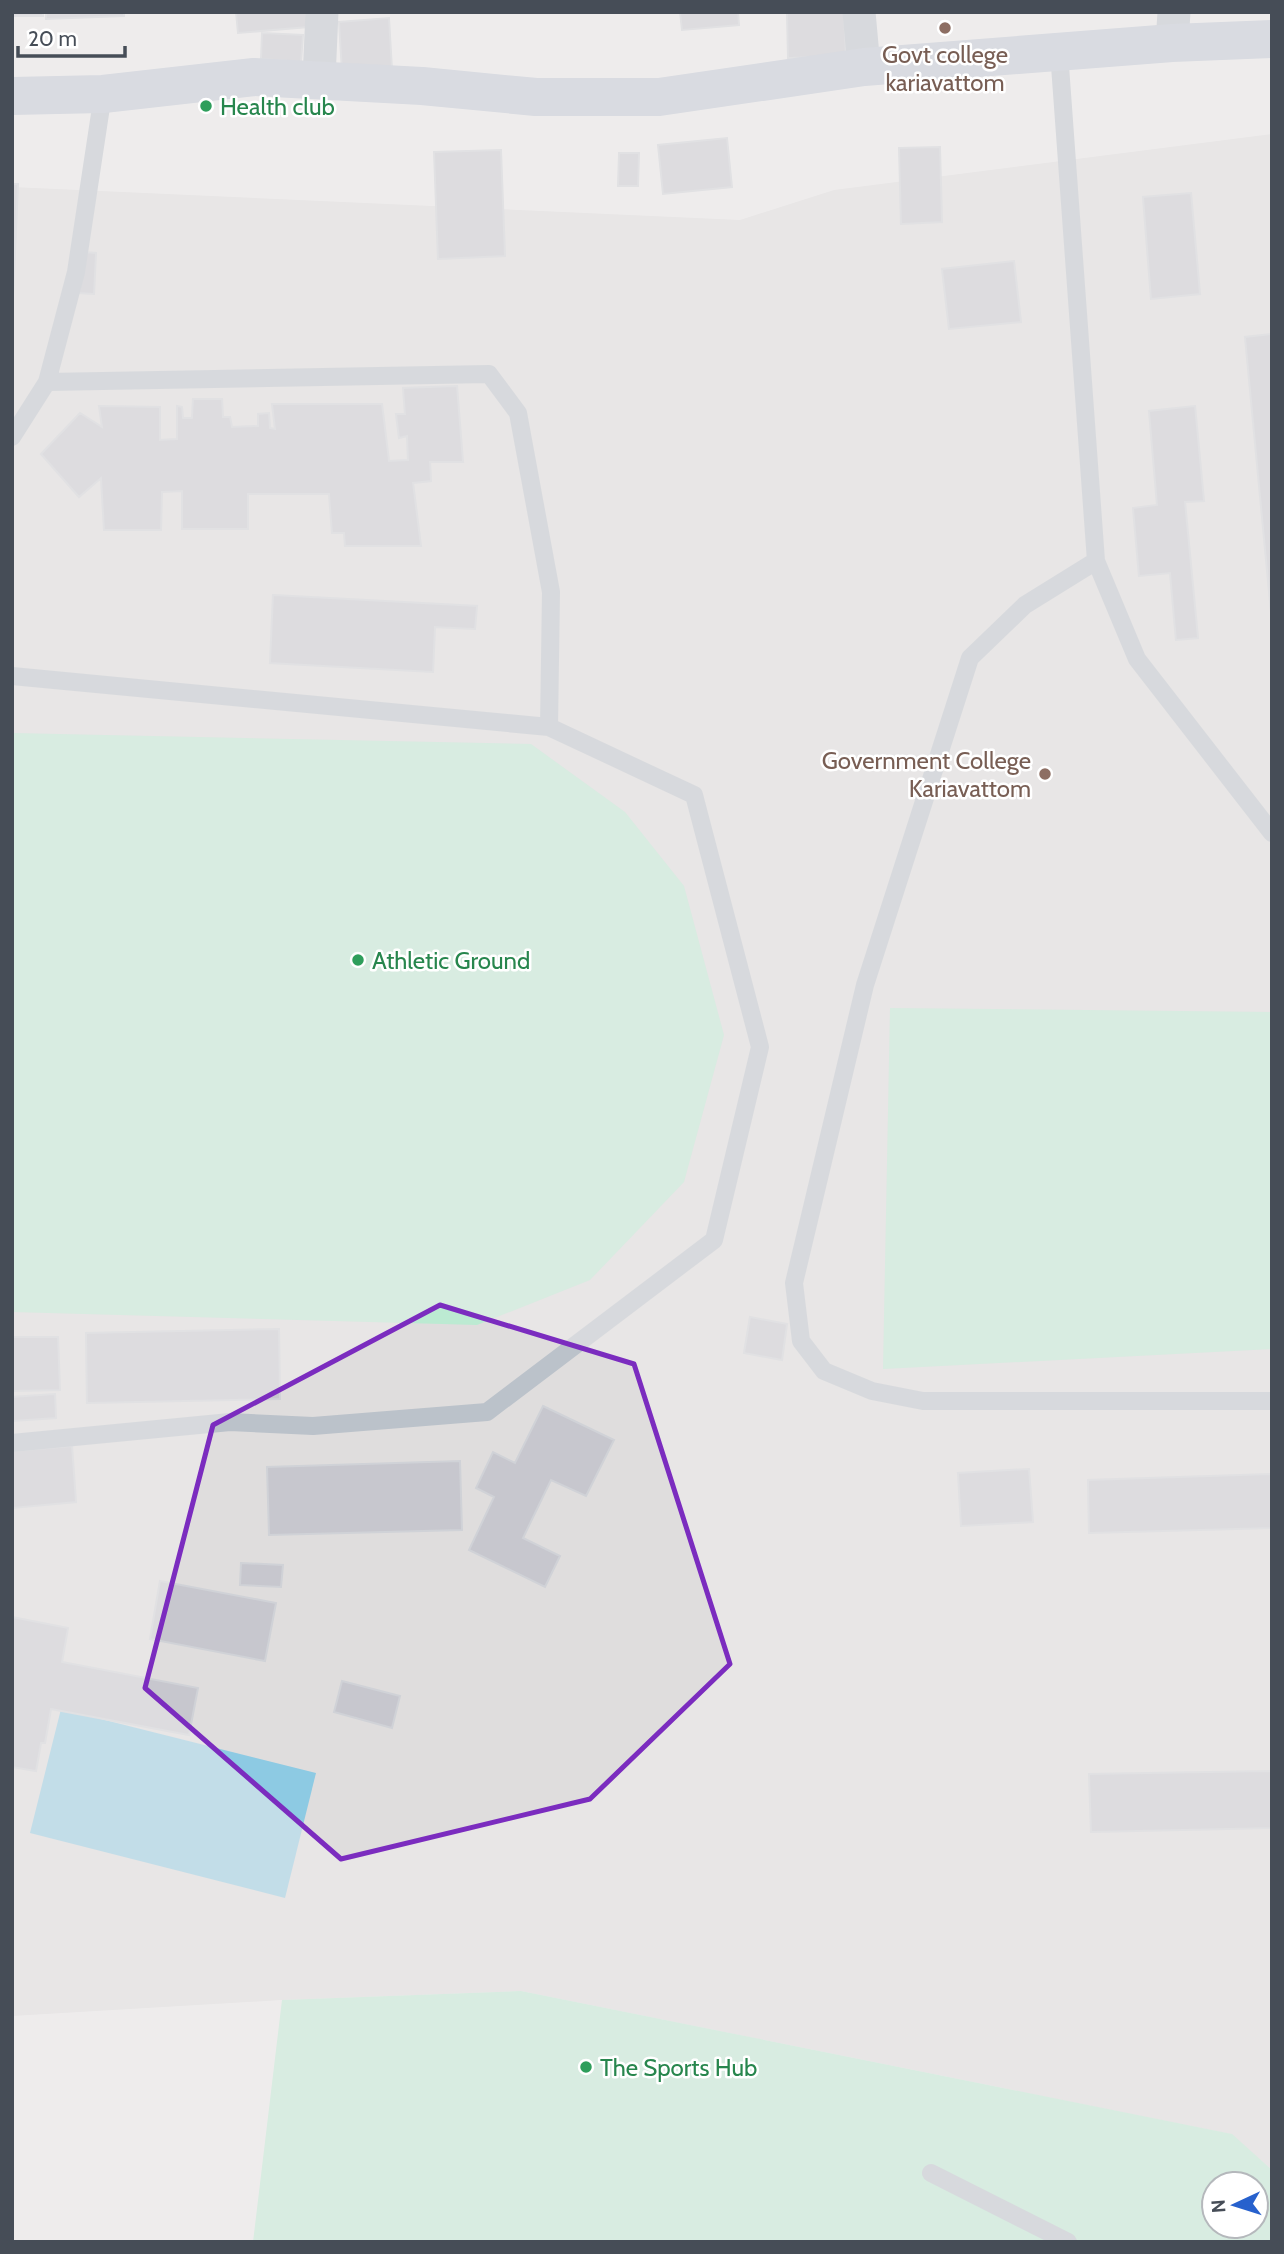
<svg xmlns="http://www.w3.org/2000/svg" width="1284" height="2254" viewBox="0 0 1284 2254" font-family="Cabin,sans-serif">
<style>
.education{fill:#dfdddd}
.green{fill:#bcead2;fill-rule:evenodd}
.water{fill:#8dcae3}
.building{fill:#c7c7ce;stroke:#d0d2d7;stroke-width:2}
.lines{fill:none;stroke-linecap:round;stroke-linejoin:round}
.lane{stroke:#bbc2ca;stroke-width:18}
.street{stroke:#bbc2ca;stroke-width:33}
.secondary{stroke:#bec5d2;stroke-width:38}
.marked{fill:none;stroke:#7b2cbf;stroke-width:5;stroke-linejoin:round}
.education-dot{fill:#8d6e63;stroke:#fff;stroke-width:2.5}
.leisure-dot{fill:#2e9e5b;stroke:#fff;stroke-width:2.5}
.labels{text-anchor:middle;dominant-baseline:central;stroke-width:5;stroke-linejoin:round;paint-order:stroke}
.education-label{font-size:24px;fill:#785e54;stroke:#fff}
.leisure-label{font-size:24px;fill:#27864d;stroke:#fff;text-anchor:start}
</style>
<rect width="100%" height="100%" fill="#eeecec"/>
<path class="education" d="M1272,134V2170L1231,2134L521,1991L282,2000L12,2016V187L740,220L834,190Z"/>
<path class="green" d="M12,733L531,744L625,812L684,886L724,1035L684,1182L590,1280L477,1325L12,1312Z
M890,1008L1272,1012V1349L883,1369Z
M521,1991L1232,2134L1272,2170V2242H253L282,2000ZM1214,2184H1256V2226H1214Z"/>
<path class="water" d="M61,1709L316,1773L285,1898L30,1833Z"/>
<path class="building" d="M12,12H43V16H12Z
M46,12H124V16L46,19Z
M236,12H306L308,27L238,33Z
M680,12H738L739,25L682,30Z
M844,12L846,56L788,58L787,13Z
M389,18L392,69L342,72L339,22Z
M262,33L303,35L301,62L261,59Z
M727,138L732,187L663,194L658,145Z
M940,147L942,222L901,224L899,148Z
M501,150L505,256L438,259L434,152Z
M619,153H639L638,186H618Z
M12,184H18L12,318Z
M1191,193L1200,294L1151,299L1143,197Z
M82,252L96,253L94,294L79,293Z
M1014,261L1021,322L949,329L942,269Z
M1272,334V623L1245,337Z
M457,386L463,462H430L431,481L413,483L421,546H345L344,533H332L329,494H248V529H182V491L162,492L161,530H104L101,478L79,497L41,454L80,413L102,427L99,406L160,407V440L177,439V406L182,407L183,418H192L193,399H222L223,417H230L232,427L258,426V414L269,413L270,428L275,429L272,404H382L389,461L408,460L407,436L399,438L396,414H405L403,388Z
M1195,406L1204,501L1185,502L1198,638L1176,640L1170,573L1139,576L1133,508L1157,505L1149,411Z
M273,595L477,606L475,629L435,627L433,672L270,663Z
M750,1317L787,1324L782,1360L744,1353Z
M279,1329L280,1399L87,1403L86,1333Z
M12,1337H58L60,1390L12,1391Z
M55,1394L56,1418L12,1421V1397Z
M543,1406L614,1440L586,1496L551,1480L523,1538L560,1556L545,1587L469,1550L494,1497L476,1488L493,1452L515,1463Z
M72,1446L76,1502L12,1508V1451Z
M460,1461L462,1530L269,1535L267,1467Z
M1029,1469L1033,1522L961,1526L958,1473Z
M1272,1474V1528L1089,1533L1088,1480Z
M241,1563L283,1565L281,1587L240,1585Z
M160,1581L276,1603L265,1661L150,1639Z
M12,1617L68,1628L62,1662L198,1688L189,1735L51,1709L45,1743H41L36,1771L12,1767Z
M342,1681L400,1696L392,1728L334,1712Z
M1272,1771V1828L1091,1832L1089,1774Z"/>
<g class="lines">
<path class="lane" d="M1059,52L1096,561L1025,605L970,658L865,985L794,1283L801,1341L824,1371L872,1391L923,1401H1272
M47,382L489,374L518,413L551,592L549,727
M12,437L47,382L76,272L103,94
M1096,561L1137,659L1272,833
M12,676L549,727L694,795L760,1047L714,1240L487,1412L313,1426L230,1422L12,1443
M931,2173L1068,2242"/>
<path class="street" d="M859,12L864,67
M1172,43L1174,12
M319,79L322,12"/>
<path class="secondary" d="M12,96L103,94L254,77L422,86L536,97H659L864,67L1172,43L1272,39"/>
</g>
<path d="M0 0H1284V2254H0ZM440,1305L634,1364L730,1664L590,1799L341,1859L145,1688L213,1425Z" fill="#eeecec" fill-opacity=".55" fill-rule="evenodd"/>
<path class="marked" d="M440,1305L634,1364L730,1664L590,1799L341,1859L145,1688L213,1425Z"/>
<g class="education-dot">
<circle cx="945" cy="28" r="7"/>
<circle cx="1045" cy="774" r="7"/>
</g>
<g class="leisure-dot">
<circle cx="206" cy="106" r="7"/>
<circle cx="358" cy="960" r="7"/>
<circle cx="586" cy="2067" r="7"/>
</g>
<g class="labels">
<g class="education-label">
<text x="945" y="54">Govt college<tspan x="945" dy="28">kariavattom</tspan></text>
<text x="1031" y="760" text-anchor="end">Government College<tspan x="1031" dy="28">Kariavattom</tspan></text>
</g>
<g class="leisure-label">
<text x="220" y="106">Health club</text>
<text x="372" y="960">Athletic Ground</text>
<text x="600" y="2067">The Sports Hub</text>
</g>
</g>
<rect width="1284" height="2254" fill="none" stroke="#464d57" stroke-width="28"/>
<g transform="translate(1235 2205) rotate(266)"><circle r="33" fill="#ffffff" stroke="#b5b8bc" stroke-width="2"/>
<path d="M0-5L12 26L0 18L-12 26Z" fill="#2761cd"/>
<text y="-10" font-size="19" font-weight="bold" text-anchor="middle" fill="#464d57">N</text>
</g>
<path d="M18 46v10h107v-10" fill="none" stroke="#464d57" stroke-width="3.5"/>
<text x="28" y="46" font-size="21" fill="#464d57" stroke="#ffffff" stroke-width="5" paint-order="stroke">20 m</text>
</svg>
